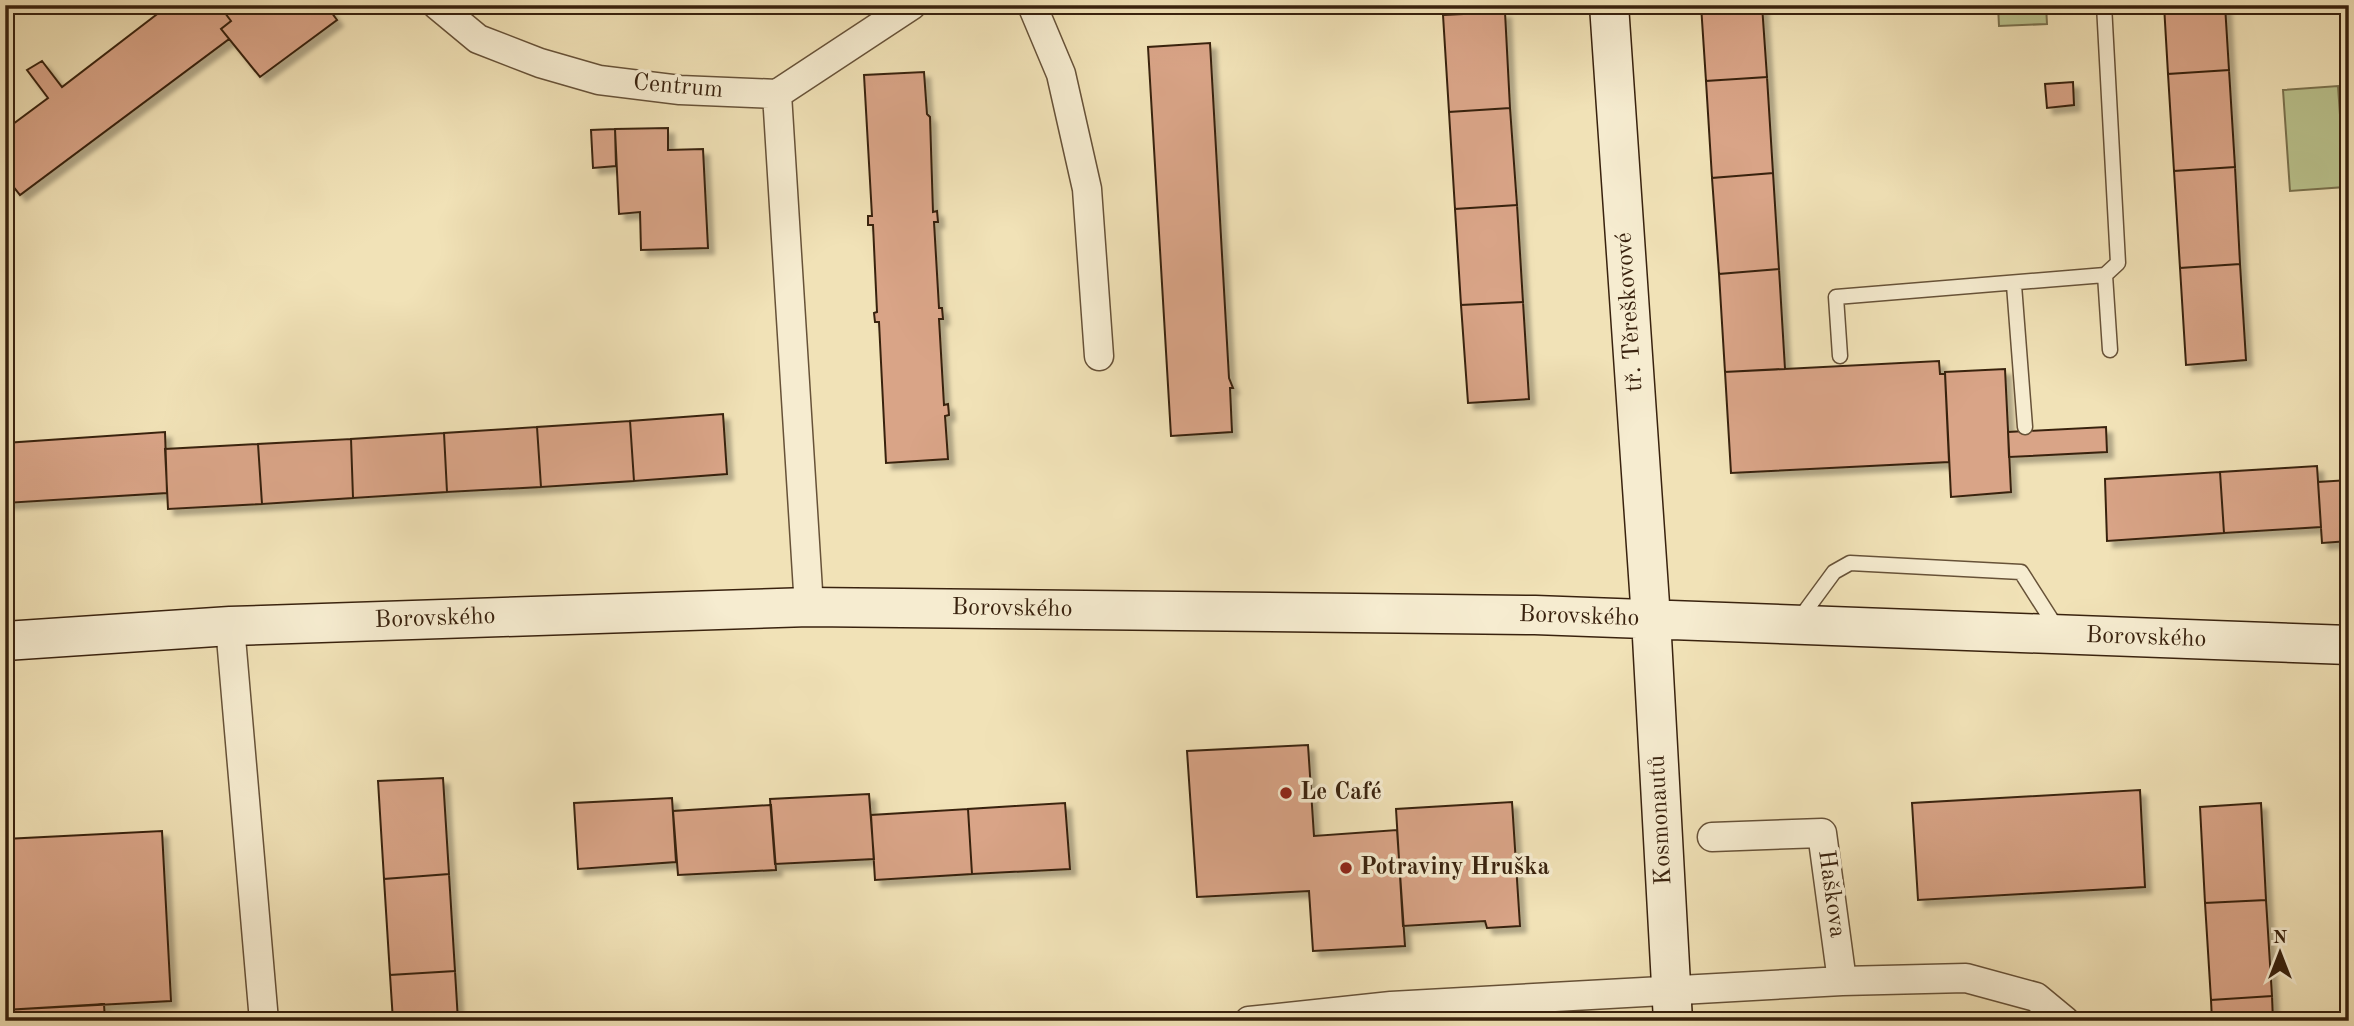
<svg xmlns="http://www.w3.org/2000/svg" width="2354" height="1026" viewBox="0 0 2354 1026" font-family="'Old Standard TT',serif">
<style>
.green{fill:#bac38e;stroke:#7a724e;stroke-width:2}
.building{fill:#d9a487;stroke:#39220e;stroke-width:2;filter:url(#shadow)}
.lines{fill:none;stroke-linecap:round;stroke-linejoin:round}
.lane-casing{stroke:#675238;stroke-width:17}
.street-casing{stroke:#675238;stroke-width:31}
.secondary-casing{stroke:#39220e;stroke-width:41}
.lane{stroke:#f6ecd0;stroke-width:14}
.street{stroke:#f6ecd0;stroke-width:28}
.secondary{stroke:#f6ecd0;stroke-width:38}
.poi-dot{fill:#8f2418;stroke:#f6ecd0;stroke-width:2.5}
.labels{text-anchor:middle;dominant-baseline:central;stroke-width:7;stroke-linejoin:round;paint-order:stroke}
.street-label{font-size:24px;fill:#39220e;stroke:#f6ecd0}
.poi-label{font-size:24px;font-weight:bold;fill:#39220e;stroke:#f6ecd0;text-anchor:start}
</style>
<defs>
<filter id="shadow"><feDropShadow dx="6" dy="6" stdDeviation="2" flood-color="#0004"/></filter>
</defs>
<rect width="100%" height="100%" fill="#f1e2b7"/>
<filter id="stains"><feTurbulence type="fractalNoise" baseFrequency=".00286" numOctaves="4"/><feColorMatrix values="0 0 0 0 .2 0 0 0 0 .09 0 0 0 0 .02 0 0 0 .5 -.17"/></filter>
<radialGradient id="worn" r=".72"><stop offset=".6" stop-color="#630" stop-opacity="0"/><stop offset="1" stop-color="#630" stop-opacity=".3"/></radialGradient>
<path class="green" d="M1998,5H2046L2047,24L1999,26Z
M2338,86L2345,187L2290,191L2283,90Z"/>
<path class="building" d="M169,5H219L231,21L221,29L229,39L20,195L5,176V130L48,98L27,70L42,61L62,87Z
M219,5H326L337,20L260,77L221,29L231,21Z
M1701,5H1762L1767,77L1706,81Z
M2164,5H2225L2229,70L2168,74Z
M1505,12L1510,108L1449,112L1443,15Z
M1210,43L1229,378L1233,388H1230L1232,432L1171,436L1148,47Z
M2229,70L2235,167L2174,171L2168,74Z
M924,72L927,114L930,117L933,212L937,211L938,222H934L939,308H942L943,319H939L944,405L948,404L949,415L945,416L948,459L886,463L879,322H875L874,313L877,312L873,225H868V216H872L864,75Z
M1767,77L1773,173L1712,178L1706,81Z
M2073,82L2074,105L2047,108L2045,84Z
M1510,108L1517,205L1455,209L1449,112Z
M668,128V150L703,149L708,248L641,250L640,212L619,214L615,129Z
M615,129L616,166L593,168L591,130Z
M2235,167L2240,264L2180,268L2174,171Z
M1773,173L1779,269L1719,274L1712,178Z
M1517,205L1523,302L1461,305L1455,209Z
M2240,264L2246,360L2186,365L2180,268Z
M1779,269L1785,369L1725,372L1719,274Z
M1523,302L1529,399L1468,403L1461,305Z
M1939,361L1940,374H1945L1949,462L1731,473L1725,372Z
M2005,369L2011,492L1951,497L1945,372Z
M723,414L727,474L634,481L630,421Z
M630,421L634,481L541,487L537,427Z
M537,427L541,487L447,492L444,433Z
M2106,427L2107,452L2009,457L2008,432Z
M165,432L167,493L5,503V443Z
M444,433L447,492L353,498L351,439Z
M351,439L353,498L262,504L258,444Z
M258,444L262,504L168,509L165,449Z
M2317,466L2321,527L2224,533L2220,472Z
M2220,472L2224,533L2107,541L2105,479Z
M2349,480V541L2322,543L2318,482Z
M1308,745L1314,836L1397,830L1405,946L1313,951L1309,891L1197,897L1187,751Z
M443,778L449,874L384,879L378,781Z
M2140,790L2145,887L1918,900L1912,803Z
M869,794L874,859L775,864L770,799Z
M672,798L676,862L578,869L574,803Z
M1512,802L1520,926L1487,928L1485,921L1403,926L1396,809Z
M1065,803L1070,869L972,874L968,809Z
M2261,803L2266,900L2205,903L2200,807Z
M771,805L776,870L678,875L673,811Z
M968,809L972,874L875,880L871,815Z
M162,831L171,1001L5,1010V839Z
M449,874L455,971L390,975L384,879Z
M2266,900L2272,996L2211,1000L2205,903Z
M455,971L458,1021H393L390,975Z
M2272,996L2273,1021H2212L2211,1000Z
M104,1004L105,1021H5V1010Z"/>
<g class="lines">
<defs>
<path id="lane" d="M2105,275L2110,350
M2014,285L2025,427
M1840,356L1836,297L2105,275L2118,263L2104,5
M1798,621L1834,572L1850,563L2021,572L2058,630"/>
<path id="street" d="M437,5L478,39L540,63L599,80L680,90L777,94L912,5
M1032,5L1061,74L1087,189L1099,356
M777,94L809,607
M230,626L264,1021
M1712,837L1822,833L1842,981
M1249,1021L1391,1006L1842,981L1966,978L2036,997L2065,1021"/>
<path id="secondary" d="M1609,5L1651,619L1673,1021
M5,641L230,626L809,607L1535,615L2349,645"/>
</defs>
<use href="#lane" class="lane-casing"/>
<use href="#street" class="street-casing"/>
<use href="#secondary" class="secondary-casing"/>
<use href="#lane" class="lane"/>
<use href="#street" class="street"/>
<use href="#secondary" class="secondary"/>
</g>
<g class="poi-dot">
<circle cx="1286" cy="793" r="7"/>
<circle cx="1346" cy="868" r="7"/>
</g>
<g class="labels">
<g class="street-label">
<text transform="translate(678 87) rotate(5)">Centrum</text>
<text transform="translate(1630 312) rotate(-94)">tř. Těreškovové</text>
<text transform="translate(1012 609) rotate(1)">Borovského</text>
<text transform="translate(1579 617) rotate(2)">Borovského</text>
<text transform="translate(435 619) rotate(-2)">Borovského</text>
<text transform="translate(2146 638) rotate(2)">Borovského</text>
<text transform="translate(1661 820) rotate(-93)">Kosmonautů</text>
<text transform="translate(1831 894) rotate(82)">Haškova</text>
</g>
<g class="poi-label">
<text x="1300" y="793">Le Café</text>
<text x="1360" y="868">Potraviny Hruška</text>
</g>
</g>
<rect width="2354" height="1026" fill="none" stroke="#f1e2b7" stroke-width="28"/>
<rect x="7" y="7" width="2340" height="1012" fill="none" stroke="#39220e" stroke-width="3.5"/>
<rect x="14" y="14" width="2326" height="998" fill="none" stroke="#39220e" stroke-width="2"/>
<g transform="translate(2280 953)" stroke="#f6ecd0" stroke-width="5" paint-order="stroke">
<path d="M0-5L12 26L0 18L-12 26Z" fill="#39220e"/>
<text y="-10" font-size="19" font-weight="bold" text-anchor="middle" fill="#39220e">N</text>
</g>
<rect width="100%" height="100%" filter="url(#stains)"/>
<rect width="100%" height="100%" fill="url(#worn)"/>
</svg>
